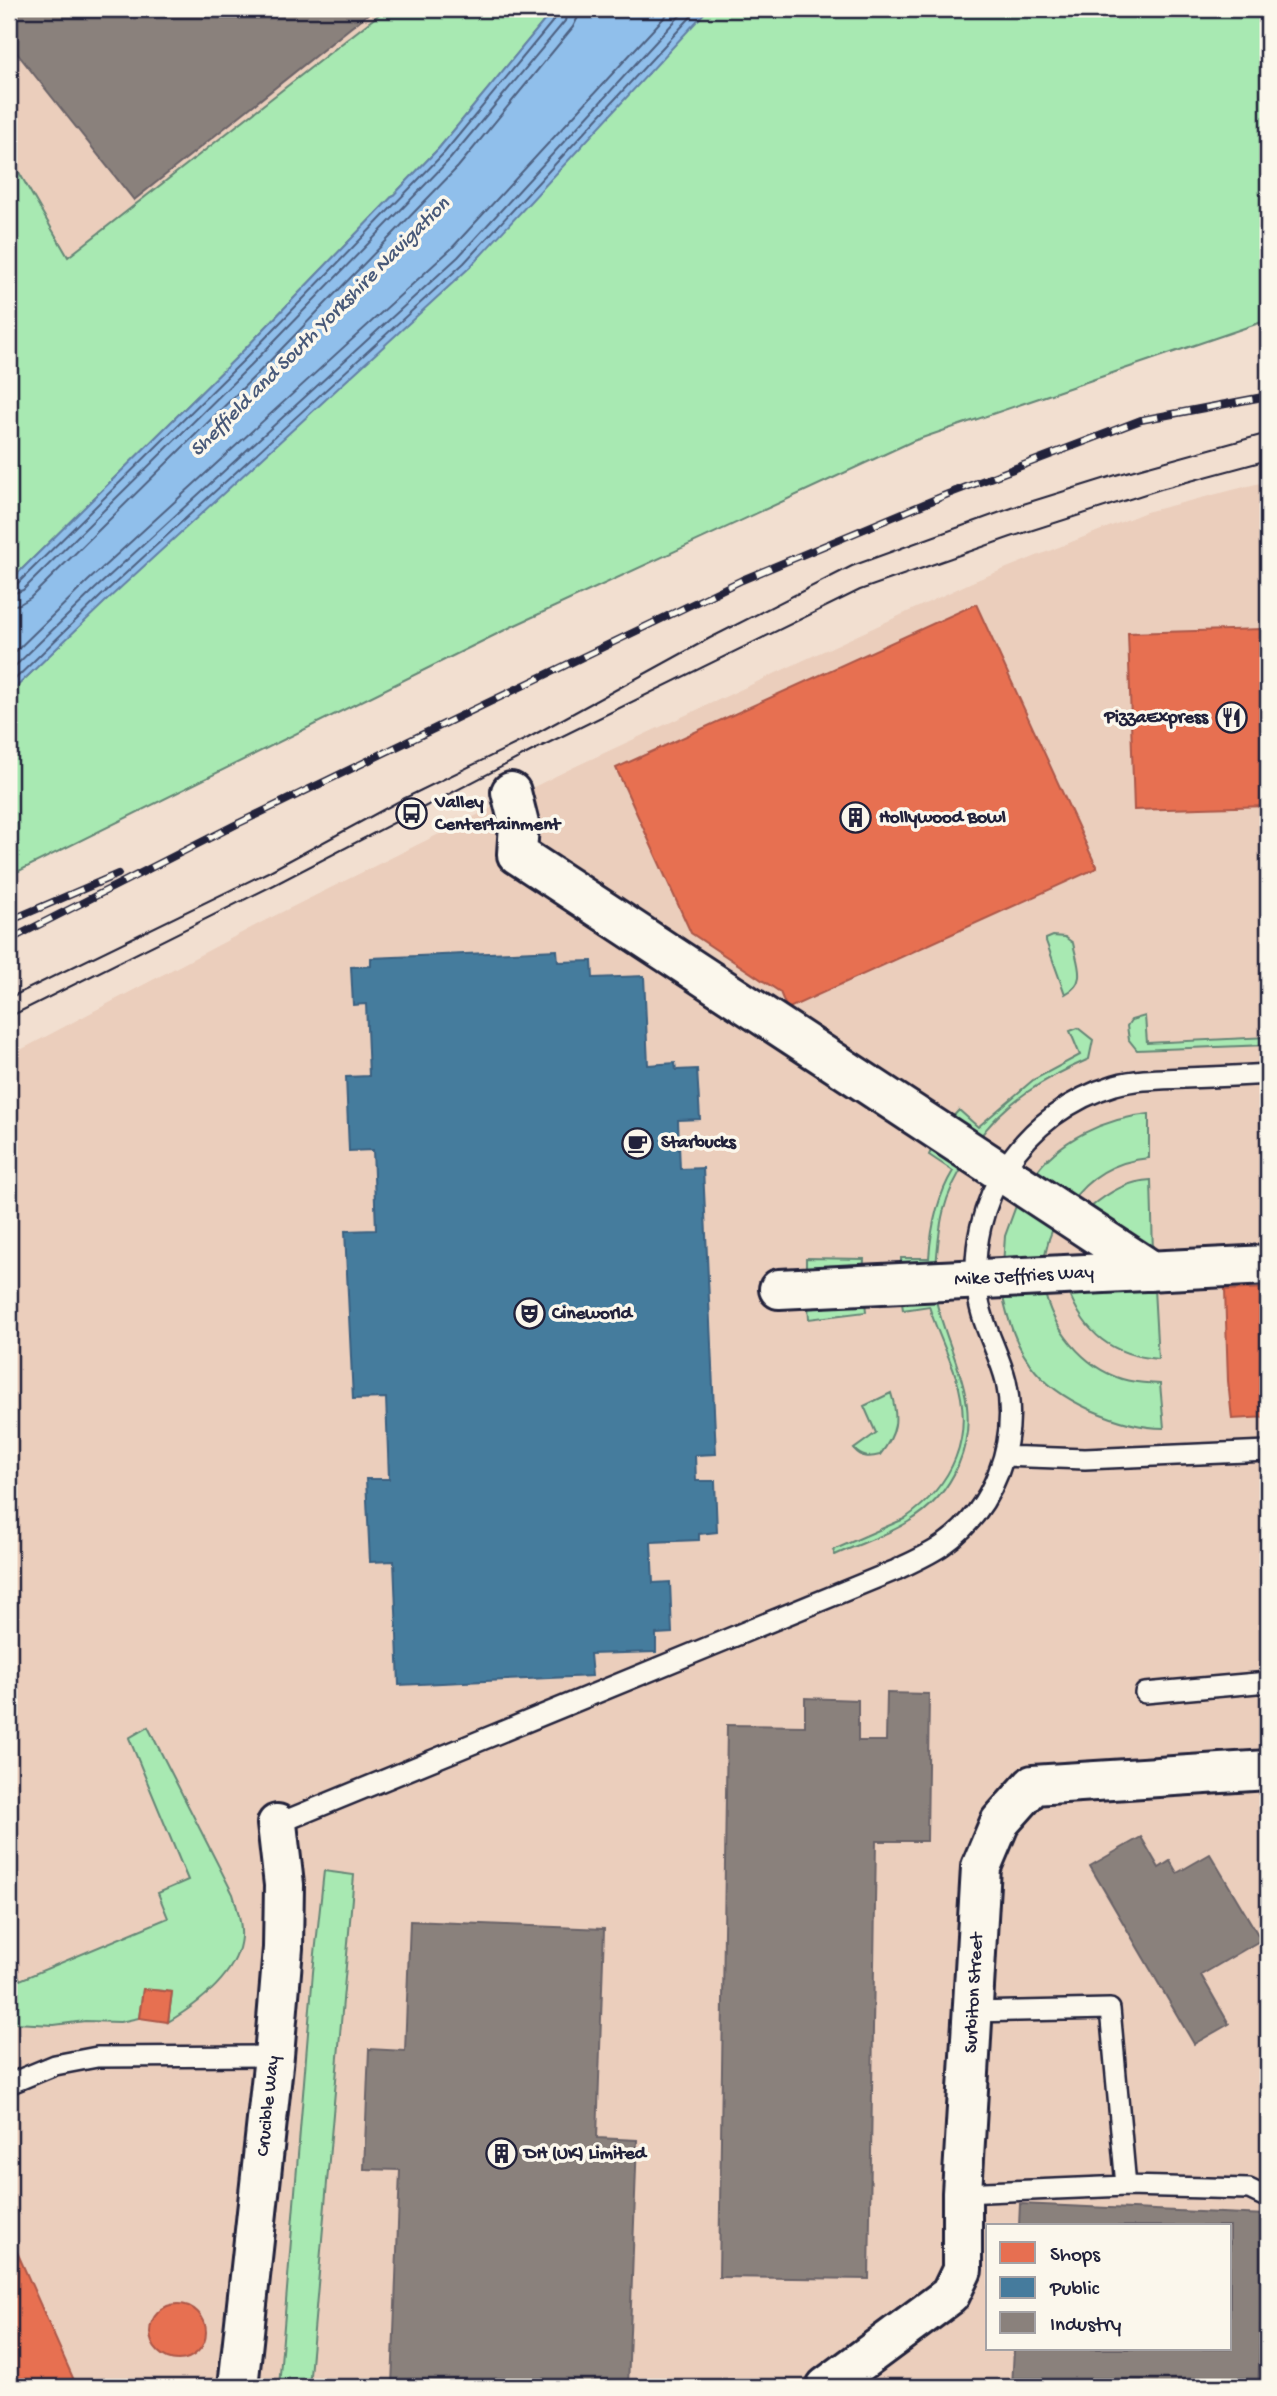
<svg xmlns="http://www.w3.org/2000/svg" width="1277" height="2396" viewBox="0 0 1277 2396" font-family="'Gochi Hand',sans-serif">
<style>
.built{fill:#ebcebc;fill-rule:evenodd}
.green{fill:#a8e9b2;stroke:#658676;stroke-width:2}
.water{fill:#90bfeb;stroke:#6480a5;stroke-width:2}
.shops{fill:#e76f51;stroke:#ac584a;stroke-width:2}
.public{fill:#457b9d;stroke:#3a6080;stroke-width:2}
.industry{fill:#8a817c;stroke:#6b6468;stroke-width:2}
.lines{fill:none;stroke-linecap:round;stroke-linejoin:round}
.shore{stroke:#4e6181;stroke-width:2}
.lane-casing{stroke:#22223b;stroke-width:24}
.street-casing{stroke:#22223b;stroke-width:44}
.lane{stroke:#fbf7ec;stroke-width:19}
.street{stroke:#fbf7ec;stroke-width:38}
.tram{stroke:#22223b;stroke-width:2}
.rail-casing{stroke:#22223b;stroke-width:8}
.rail{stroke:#fbf7ec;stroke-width:5;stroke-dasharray:16;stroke-linecap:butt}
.labels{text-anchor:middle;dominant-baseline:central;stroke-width:7;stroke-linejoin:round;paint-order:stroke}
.poi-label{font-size:19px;font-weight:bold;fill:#22223b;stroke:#fbf7ec;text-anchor:start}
.street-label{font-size:19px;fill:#22223b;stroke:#fbf7ec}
.water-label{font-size:21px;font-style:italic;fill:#485979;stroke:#fbf7ec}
</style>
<rect width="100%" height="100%" fill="#f2dfd0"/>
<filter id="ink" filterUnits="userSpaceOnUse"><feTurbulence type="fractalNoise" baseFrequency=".0143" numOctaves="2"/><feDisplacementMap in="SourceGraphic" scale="14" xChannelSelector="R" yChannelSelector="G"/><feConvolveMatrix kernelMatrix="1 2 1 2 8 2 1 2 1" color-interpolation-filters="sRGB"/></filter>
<g filter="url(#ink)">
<path class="built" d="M9,9H386L68,258L9,265Z
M1268,481V2387H9V1056L266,920L572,768L972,582L1146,512ZM988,2226H1230V2349H988Z"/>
<path class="green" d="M386,9H554L439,148L240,354L9,582V155L68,257Z
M703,9H1268V320L913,441L511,627L9,876V694L471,248Z
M1053,936L1065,937L1073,943C1077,964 1088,983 1065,994L1046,941V939Z
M1145,1016L1147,1043L1268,1037V1045L1137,1050L1129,1040L1127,1026L1131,1020Z
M1078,1028L1093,1040L1089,1059C1045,1078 1003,1102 976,1143L950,1120L959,1110L978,1127L1033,1080L1080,1055L1070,1031Z
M1149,1114V1158C1116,1161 1088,1177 1069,1205L1033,1177C1057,1140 1106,1118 1149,1114Z
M935,1142L967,1161C942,1196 939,1226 936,1268L901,1272V1258H929C931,1229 937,1197 953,1171L929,1155Z
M1151,1180L1153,1253L1090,1208C1107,1193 1127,1181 1151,1180Z
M1020,1195L1057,1218L1049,1239L1043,1263L1003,1265L1005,1236Z
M806,1258L864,1259L863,1277L806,1280Z
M1044,1289C1052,1328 1083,1367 1122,1379C1135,1383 1148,1383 1160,1384L1164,1428C1138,1428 1114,1420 1091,1410C1035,1385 1014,1352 1002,1292Z
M1154,1289L1158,1359C1111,1355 1085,1334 1068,1290Z
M864,1291L866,1312L809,1319L807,1293Z
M934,1291C940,1325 956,1355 964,1389C977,1442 954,1495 908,1522C886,1536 858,1544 835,1555L833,1550L904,1519C953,1485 975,1437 956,1377C948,1353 936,1330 929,1306L903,1310L901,1296Z
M891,1393C899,1419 897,1433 880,1455C869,1458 862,1458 854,1449L876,1433L864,1406Z
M148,1727L233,1894C237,1908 242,1922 241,1937C238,1975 198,2004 168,2022L172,1992L143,1989L139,2018L120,2022L85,2021L54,2025L14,2023L9,2017V1953L20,1980L168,1918L158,1893L188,1880L129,1738Z
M324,1871L354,1875L309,2387H279L313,1972Z"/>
<path class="water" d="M554,9H708L469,268L106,601L9,694V582L240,354L439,148Z"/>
<path class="shops" d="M976,604L1097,868L787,1009L780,992L691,933L616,768Z
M1262,629L1268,806L1134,810L1128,633Z
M1268,1288V1417L1232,1419L1228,1381L1225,1290Z
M143,1989L172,1992L168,2022L139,2018Z
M9,2234L77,2387H9Z
M9,2234L77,2387H9Z
M150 2332a28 28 0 1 1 56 0a28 28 0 1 1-56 0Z"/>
<path class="public" d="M557,950L558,962L592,961L593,978L644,976L648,1065L675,1063L676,1070L697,1069L700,1119L678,1120L680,1169L703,1168L716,1454L695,1455L696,1481H715L717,1532L699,1534V1540L651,1542L653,1583L670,1582L672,1633L656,1634V1652L590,1654L592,1676L399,1685L394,1561L370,1562L366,1479H389L386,1398L353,1399L345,1231L376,1230L373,1150L349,1151L346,1077L369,1076L366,1004L353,1005L351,967L371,966V958Z"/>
<path class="industry" d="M9,9H374L134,200L9,43Z
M887,1693L929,1694L927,1841H876L869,2279L719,2277L727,1725L805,1726V1698L858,1700V1741H886Z
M1141,1837L1159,1868L1170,1861L1177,1873L1210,1854L1261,1940L1201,1975L1229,2024L1194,2044L1090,1866Z
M410,1921L604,1929L597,2138L637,2140L628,2387H392L400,2170L364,2169L369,2049L405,2051Z
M1020,2204L1266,2215L1258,2387H1012L1014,2349H1230V2226H1019Z"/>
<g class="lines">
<path class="shore" d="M9,586L17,584L245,359L444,153L557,16L559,9
M9,595L23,590L251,365L450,159L565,21L568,9
M9,606L20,604L30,598L258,373L458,167L573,27L578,17V9
M9,658L88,581L451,249L672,9
M9,672L95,589L458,257L686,9
M9,685L101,596L464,263L698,9"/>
<defs>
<path id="lane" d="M1004,1456L1085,1459L1268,1451
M1145,1693L1268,1682
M277,1824L896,1570C912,1562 929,1555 943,1545C994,1509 1019,1442 1006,1381C999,1352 982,1326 978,1296C964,1201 1024,1112 1115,1085C1137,1079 1161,1079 1184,1078C1212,1077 1240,1076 1268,1074
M974,2012L1110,2009L1126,2186L1249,2189L1268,2198
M9,2084L55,2065L97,2057L274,2056
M962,2193L1126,2186"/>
<path id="street" d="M511,792L519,824L517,854L1152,1271
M779,1289L1268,1265
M238,2387L274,2056L283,1948L284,1885L277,1824
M826,2387L950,2295L962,2270V2193L981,1867L1000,1822L1033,1785L1268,1770"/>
</defs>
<use href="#lane" class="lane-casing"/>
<use href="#street" class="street-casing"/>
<use href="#lane" class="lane"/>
<use href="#street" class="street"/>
<path class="tram" d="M9,998L268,872L405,798L528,738L710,638L852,566L1020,505L1116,475L1268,433
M9,1017L274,885L534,750L860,590L1011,537L1161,489L1268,460"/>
<defs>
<path id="rail" d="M9,921L118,874
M9,940L237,824L742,580L948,494L1141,420L1268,396"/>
</defs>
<use href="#rail" class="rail-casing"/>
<use href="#rail" class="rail"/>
</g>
</g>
<defs>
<symbol id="restaurant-ring" viewBox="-11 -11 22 22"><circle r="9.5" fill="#fbf7ec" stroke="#22223b" stroke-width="1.5"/><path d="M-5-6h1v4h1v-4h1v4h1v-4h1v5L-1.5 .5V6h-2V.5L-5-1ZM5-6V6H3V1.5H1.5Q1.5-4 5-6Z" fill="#22223b"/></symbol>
<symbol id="bus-ring" viewBox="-11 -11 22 22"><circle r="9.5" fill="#fbf7ec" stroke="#22223b" stroke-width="1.5"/><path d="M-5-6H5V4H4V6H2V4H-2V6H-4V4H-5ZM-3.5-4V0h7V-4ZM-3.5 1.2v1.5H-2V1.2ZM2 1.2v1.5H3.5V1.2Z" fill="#22223b"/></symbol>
<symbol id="building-ring" viewBox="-11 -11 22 22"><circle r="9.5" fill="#fbf7ec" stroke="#22223b" stroke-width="1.5"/><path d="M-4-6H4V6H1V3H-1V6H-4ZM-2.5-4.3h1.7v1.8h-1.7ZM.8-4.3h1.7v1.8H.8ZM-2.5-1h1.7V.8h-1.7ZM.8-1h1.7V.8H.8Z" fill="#22223b"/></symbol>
<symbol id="cafe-ring" viewBox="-11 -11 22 22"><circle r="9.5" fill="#fbf7ec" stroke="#22223b" stroke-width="1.5"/><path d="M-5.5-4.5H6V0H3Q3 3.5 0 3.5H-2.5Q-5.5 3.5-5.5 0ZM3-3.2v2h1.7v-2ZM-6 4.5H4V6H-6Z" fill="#22223b"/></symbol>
<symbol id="theatre-ring" viewBox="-11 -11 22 22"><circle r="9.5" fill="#fbf7ec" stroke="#22223b" stroke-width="1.5"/><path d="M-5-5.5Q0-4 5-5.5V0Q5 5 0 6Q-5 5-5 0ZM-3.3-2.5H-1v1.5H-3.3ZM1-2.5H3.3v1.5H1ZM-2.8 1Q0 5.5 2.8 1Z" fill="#22223b"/></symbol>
</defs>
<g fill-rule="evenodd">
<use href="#restaurant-ring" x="1214" y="700" width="35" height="35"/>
<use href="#bus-ring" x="394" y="796" width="35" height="35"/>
<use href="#building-ring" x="838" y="800" width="35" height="35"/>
<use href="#cafe-ring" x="620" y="1126" width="35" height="35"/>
<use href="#theatre-ring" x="512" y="1296" width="35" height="35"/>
<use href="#building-ring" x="484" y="2136" width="35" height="35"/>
</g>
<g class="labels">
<g class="poi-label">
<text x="1208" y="718" text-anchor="end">PizzaExpress</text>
<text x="435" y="803">Valley<tspan x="435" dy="22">Centertainment</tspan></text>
<text x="879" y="818">Hollywood Bowl</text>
<text x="661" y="1143">Starbucks</text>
<text x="552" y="1314">Cineworld</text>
<text x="524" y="2154">DH (UK) Limited</text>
</g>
<g class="street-label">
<text transform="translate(1024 1277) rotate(-3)">Mike Jeffries Way</text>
<text transform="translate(975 1993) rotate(-87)">Surbiton Street</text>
<text transform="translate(269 2106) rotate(-84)">Crucible Way</text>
</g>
<g class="water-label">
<text transform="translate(321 328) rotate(-45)">Sheffield and South Yorkshire Navigation</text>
</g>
</g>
<rect width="1277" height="2396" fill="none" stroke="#fbf7ec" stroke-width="35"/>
<rect x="18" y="18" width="1242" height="2361" fill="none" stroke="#22223b" stroke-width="2.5" filter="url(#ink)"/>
<rect x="986" y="2224" width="245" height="126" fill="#fbf7ec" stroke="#a4a2a5" stroke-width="2"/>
<rect x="1000" y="2242" width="35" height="21" fill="#e76f51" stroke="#a4a2a5" stroke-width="2"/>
<text x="1050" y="2260" font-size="21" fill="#22223b">Shops</text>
<rect x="1000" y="2277" width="35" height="21" fill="#457b9d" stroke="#a4a2a5" stroke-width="2"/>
<text x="1050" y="2294" font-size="21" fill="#22223b">Public</text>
<rect x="1000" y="2312" width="35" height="21" fill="#8a817c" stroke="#a4a2a5" stroke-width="2"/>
<text x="1050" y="2330" font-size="21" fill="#22223b">Industry</text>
</svg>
